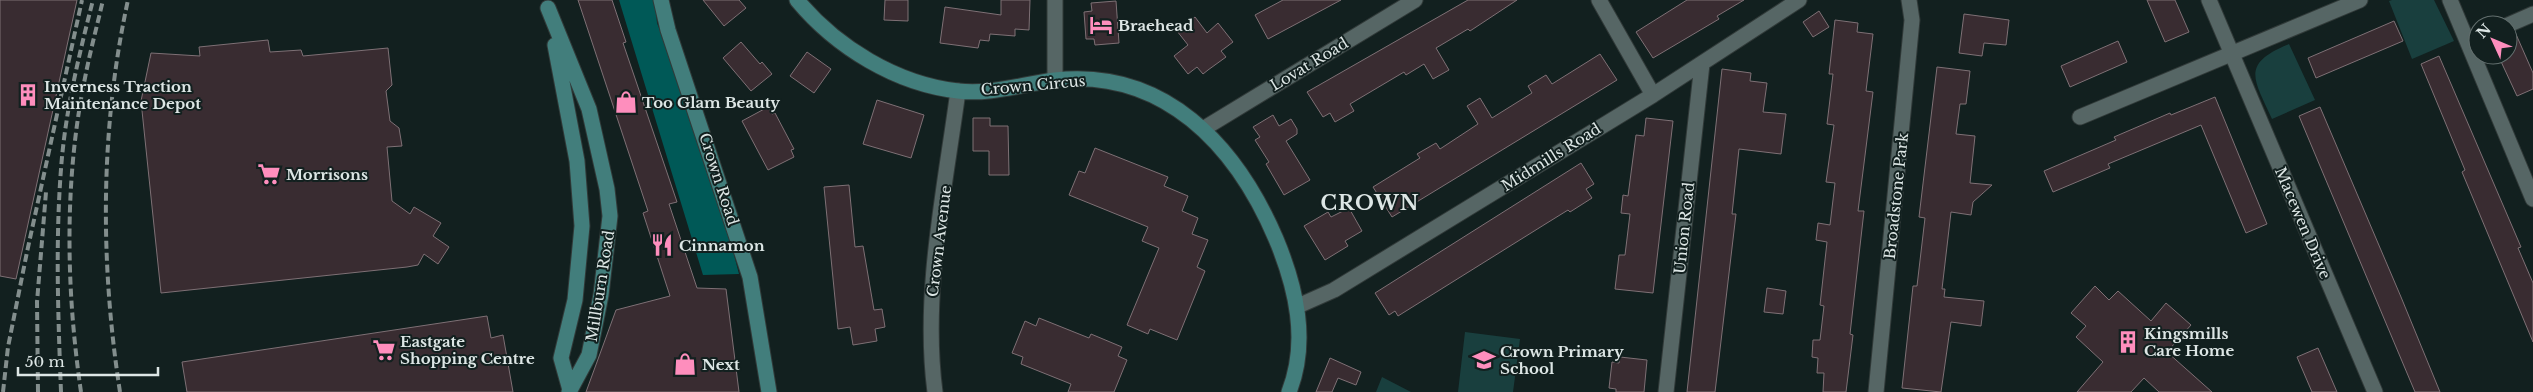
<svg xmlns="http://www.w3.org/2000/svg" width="2533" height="392" viewBox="0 0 2533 392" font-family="'Libre Baskerville',serif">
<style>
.green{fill:#193f3e}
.forest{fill:#005957}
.building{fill:#392c31;stroke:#7e7075}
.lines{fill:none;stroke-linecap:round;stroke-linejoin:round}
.street-casing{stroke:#313a39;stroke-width:17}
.secondary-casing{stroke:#313a39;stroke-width:17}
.street{stroke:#566665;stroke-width:15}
.secondary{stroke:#427e7c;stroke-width:15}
.rail{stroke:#838e8d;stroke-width:4;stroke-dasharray:8 4;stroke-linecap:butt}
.labels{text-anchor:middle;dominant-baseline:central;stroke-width:4;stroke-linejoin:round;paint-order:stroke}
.poi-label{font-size:15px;font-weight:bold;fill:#dde6e5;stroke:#12201f;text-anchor:start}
.street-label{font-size:15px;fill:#dde6e5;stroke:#12201f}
.district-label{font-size:20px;font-weight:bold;letter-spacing:1px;fill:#dde6e5;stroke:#12201f}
</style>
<rect width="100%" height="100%" fill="#12201f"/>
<path class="green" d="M2392,0H2434L2454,41L2412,59L2389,1Z
M2289,44L2315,100L2272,119C2254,79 2240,64 2289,44Z
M1465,332L1520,339L1513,392H1458Z
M1382,377L1411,392H1376Z"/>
<path class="forest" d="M619,0H655L657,23L707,151L739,274L703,275Z"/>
<path class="building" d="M0,0H77L16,279L0,276Z
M578,0H612L626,42L623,43L677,202L669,204L697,288L726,289L739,392H586L616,310L670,296L643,213L648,211Z
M703,0H739L746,8L724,26Z
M885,0H908V21L884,20Z
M1001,0H1030L1029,30L1015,29V36L990,34L989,41L980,40L978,48L940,43L945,7L1001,15Z
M1283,0H1341L1268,39L1255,15Z
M1468,0H1517L1470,31L1468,29L1436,48L1449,70L1433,79L1424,64L1406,75L1404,72L1350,104L1354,111L1335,122L1330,113L1323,117L1307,92Z
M1687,0H1744L1717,16L1719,19L1653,58L1636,32Z
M2147,0H2175L2189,32L2165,42Z
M1116,1L1119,43L1095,45L1094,39H1086L1084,12L1092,11L1091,3Z
M1819,11L1829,27L1813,37L1803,22Z
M1964,14L2009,20L2006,45L1984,43L1982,56L1959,53Z
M1195,17L1207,33L1218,23L1233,42L1221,51L1226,57L1208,70L1203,74L1197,67L1188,74L1174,56L1188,45L1177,31Z
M1835,20L1858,23L1857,32L1873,34L1866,91L1873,92L1858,211H1864L1850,334L1853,335L1846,392H1823L1824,373H1817L1818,358L1812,357L1813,340H1820L1824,306L1820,305L1827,242L1816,240L1818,223L1830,225L1835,183L1826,182L1834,125L1827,124L1833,74H1829Z
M2394,21L2403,41L2316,78L2308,58Z
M2515,32L2533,73V89L2517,96L2498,55H2508V34Z
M268,40L270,52L301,50L303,56L388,48L392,85L386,91L390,121L399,128L402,146L387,147L392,201L410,214L414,207L441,223L433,236L449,247L438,264L424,254L418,265L407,267L161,293L141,101L151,53L200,56L199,47Z
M2118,41L2127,62L2070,87L2061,66Z
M741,42L760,64L762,62L772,74L751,91L723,58Z
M807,52L831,69L814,93L790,76Z
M1600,54L1617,80L1392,217L1373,187L1420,158L1417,154L1436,143L1440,149L1478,124L1467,106L1480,98L1492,118L1532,93L1528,86L1546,75L1552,84Z
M2439,56L2521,247L2518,248L2533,283V342L2462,172L2465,170L2421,64Z
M1937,67L1970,71L1966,104H1960L1956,134L1975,136L1970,183L1992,185L1973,202L1971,215L1951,212L1942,289H1945L1944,297L1984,301L1981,326L1951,322L1941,392L1902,388L1913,286H1917L1925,218L1919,217Z
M1722,69L1751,73L1750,81L1767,83L1763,112L1786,114L1781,154L1739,149L1732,214H1736L1715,392H1687Z
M2215,97L2267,224L2246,233L2201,125L2108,164L2110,168L2053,192L2044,171L2116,140L2114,137L2170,113L2171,115Z
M877,100L924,115L911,158L863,144Z
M768,107L772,114L775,113L794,149L791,150L794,157L768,170L742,121Z
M2320,107L2401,297L2440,392H2415L2388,328L2299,116Z
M1273,115L1279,126L1291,119L1297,129V134L1286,141L1310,180L1284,195L1266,164L1269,162L1255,140L1260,137L1253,127Z
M973,118H990V126H1008L1009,175H989V151H973Z
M1646,118L1673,121L1653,293L1615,289L1619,255H1625L1630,214L1621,213L1623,195L1628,196L1636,135L1644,136Z
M1095,148L1168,177L1164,186L1188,196L1182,211L1198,218L1192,234L1208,240L1197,267L1205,271L1177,340L1150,329L1148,334L1127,325L1159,248L1142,241L1148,227L1069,195L1079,171L1085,173Z
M1581,163L1594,184L1586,189L1592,198L1570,212L1568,210L1547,223L1398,316L1395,311L1389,315L1375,293Z
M849,185L855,247L863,246L874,310L882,309L885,327L875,329L877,341L853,345L850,327L838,329L824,187Z
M1349,208L1362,231L1345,241L1348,246L1325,260L1304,226L1328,212L1331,217Z
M2095,286L2109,300L2118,291L2151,321L2166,303L2191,325L2167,352L2212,392H2159L2144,378L2131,392H2077L2103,362L2076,337L2086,326L2071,313Z
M1767,288L1786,291L1783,314L1764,312Z
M487,316L491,338L503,335L513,392H187L182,362Z
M1039,318L1089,338L1091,334L1122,347L1118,356L1127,360L1114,392H1068L1071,384L1021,364L1023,357L1012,353L1025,321L1036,326Z
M2318,348L2337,392H2312L2297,357Z
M1620,357L1647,360L1644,392H1616V389L1609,388L1612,362L1619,363Z
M1330,358L1361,372L1356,385L1338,378L1332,392H1316Z"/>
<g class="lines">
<defs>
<path id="street" d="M1055,0V80
M1599,0L1653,95
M2209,0L2375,392
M2450,0L2533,199
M2508,25L2533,14
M2080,117L2360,0
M1203,129L1415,0
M1298,306L1334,290L1653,95L1799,0
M935,392C922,293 945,189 958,91
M1666,392L1702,64
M1876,392L1912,20L1909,0"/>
<path id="secondary" d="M661,0L668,30L750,277L769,392
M797,0C836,47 896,84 958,91C990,95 1023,84 1055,80C1164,68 1236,145 1276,239C1296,287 1309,341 1289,392
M548,8L589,109L607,189L610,216L601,295L589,355L569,392
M555,45L577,161L582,226L575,300L561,358L570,390"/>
</defs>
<use href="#street" class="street-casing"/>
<use href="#secondary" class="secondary-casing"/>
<use href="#street" class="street"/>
<use href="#secondary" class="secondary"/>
<path class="rail" d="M3,392L8,347L27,252L82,0
M38,392L37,302L46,192
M61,392C58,313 55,235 62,157C67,104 80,51 93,0
M81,392C66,289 64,180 85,78C90,52 97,26 103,0
M120,392C100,263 100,128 128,0"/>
</g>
<defs>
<symbol id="hotel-bare" viewBox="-9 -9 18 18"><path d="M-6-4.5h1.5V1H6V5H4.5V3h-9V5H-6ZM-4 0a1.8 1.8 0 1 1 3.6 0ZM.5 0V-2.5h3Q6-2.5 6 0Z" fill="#fe8ebd" stroke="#12201f" stroke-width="2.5" paint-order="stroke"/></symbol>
<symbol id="building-bare" viewBox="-9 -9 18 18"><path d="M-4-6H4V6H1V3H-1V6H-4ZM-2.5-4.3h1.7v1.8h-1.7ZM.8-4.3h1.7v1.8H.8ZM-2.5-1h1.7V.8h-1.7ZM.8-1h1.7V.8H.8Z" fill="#fe8ebd" stroke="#12201f" stroke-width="2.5" paint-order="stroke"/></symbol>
<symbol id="shop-bare" viewBox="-9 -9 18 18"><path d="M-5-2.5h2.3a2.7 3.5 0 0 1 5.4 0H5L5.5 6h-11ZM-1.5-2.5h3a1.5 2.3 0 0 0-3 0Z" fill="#fe8ebd" stroke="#12201f" stroke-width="2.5" paint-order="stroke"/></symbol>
<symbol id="supermarket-bare" viewBox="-9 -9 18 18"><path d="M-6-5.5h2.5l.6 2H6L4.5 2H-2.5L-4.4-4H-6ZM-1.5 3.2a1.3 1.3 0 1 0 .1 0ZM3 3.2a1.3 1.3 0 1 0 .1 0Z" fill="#fe8ebd" stroke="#12201f" stroke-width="2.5" paint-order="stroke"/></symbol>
<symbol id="restaurant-bare" viewBox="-9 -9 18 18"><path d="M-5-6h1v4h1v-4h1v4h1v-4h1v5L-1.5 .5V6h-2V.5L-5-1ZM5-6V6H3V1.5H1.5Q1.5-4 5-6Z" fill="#fe8ebd" stroke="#12201f" stroke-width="2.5" paint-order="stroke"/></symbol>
<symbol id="school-bare" viewBox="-9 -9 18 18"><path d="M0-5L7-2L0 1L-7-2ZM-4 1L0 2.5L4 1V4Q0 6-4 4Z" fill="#fe8ebd" stroke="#12201f" stroke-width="2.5" paint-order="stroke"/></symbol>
</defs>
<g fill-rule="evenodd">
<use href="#hotel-bare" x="1085" y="9" width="32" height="32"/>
<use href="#building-bare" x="12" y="79" width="32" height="32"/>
<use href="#shop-bare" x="610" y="86" width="32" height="32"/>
<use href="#supermarket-bare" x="253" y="158" width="32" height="32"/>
<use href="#restaurant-bare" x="646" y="229" width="32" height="32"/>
<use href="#building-bare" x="2112" y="326" width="32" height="32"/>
<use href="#supermarket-bare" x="368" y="334" width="32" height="32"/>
<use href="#school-bare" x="1468" y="344" width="32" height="32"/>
<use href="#shop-bare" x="669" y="348" width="32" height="32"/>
</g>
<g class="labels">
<g class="poi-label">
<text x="1118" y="25">Braehead</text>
<text x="44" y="86">Inverness Traction<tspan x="44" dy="17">Maintenance Depot</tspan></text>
<text x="642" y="102">Too Glam Beauty</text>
<text x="286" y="174">Morrisons</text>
<text x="679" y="245">Cinnamon</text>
<text x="2144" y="333">Kingsmills<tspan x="2144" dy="17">Care Home</tspan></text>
<text x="400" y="341">Eastgate<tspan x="400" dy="17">Shopping Centre</tspan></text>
<text x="1500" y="351">Crown Primary<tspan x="1500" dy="17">School</tspan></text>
<text x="702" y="364">Next</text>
</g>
<g class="street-label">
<text transform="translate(1309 64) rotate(-31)">Lovat Road</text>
<text transform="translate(1033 85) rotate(-5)">Crown Circus</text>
<text transform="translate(1551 157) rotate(-32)">Midmills Road</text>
<text transform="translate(719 179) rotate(72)">Crown Road</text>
<text transform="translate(1896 196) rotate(-84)">Broadstone Park</text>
<text transform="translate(2303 223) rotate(67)">Macewen Drive</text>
<text transform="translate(1684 228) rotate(-84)">Union Road</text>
<text transform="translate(939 241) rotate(-83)">Crown Avenue</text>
<text transform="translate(600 286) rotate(-81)">Millburn Road</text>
</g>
<g class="district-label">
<text x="1370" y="203">CROWN</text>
</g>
</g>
<g transform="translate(2493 40) rotate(314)"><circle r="24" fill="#12201f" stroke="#636f6e"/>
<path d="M0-4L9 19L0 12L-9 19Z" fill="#fe8ebd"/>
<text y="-8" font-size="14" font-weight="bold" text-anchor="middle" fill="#dde6e5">N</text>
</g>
<path d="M18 367v8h140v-8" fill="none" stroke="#dde6e5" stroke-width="2.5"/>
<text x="25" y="367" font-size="15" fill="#dde6e5" stroke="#12201f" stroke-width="4" paint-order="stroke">50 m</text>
</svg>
